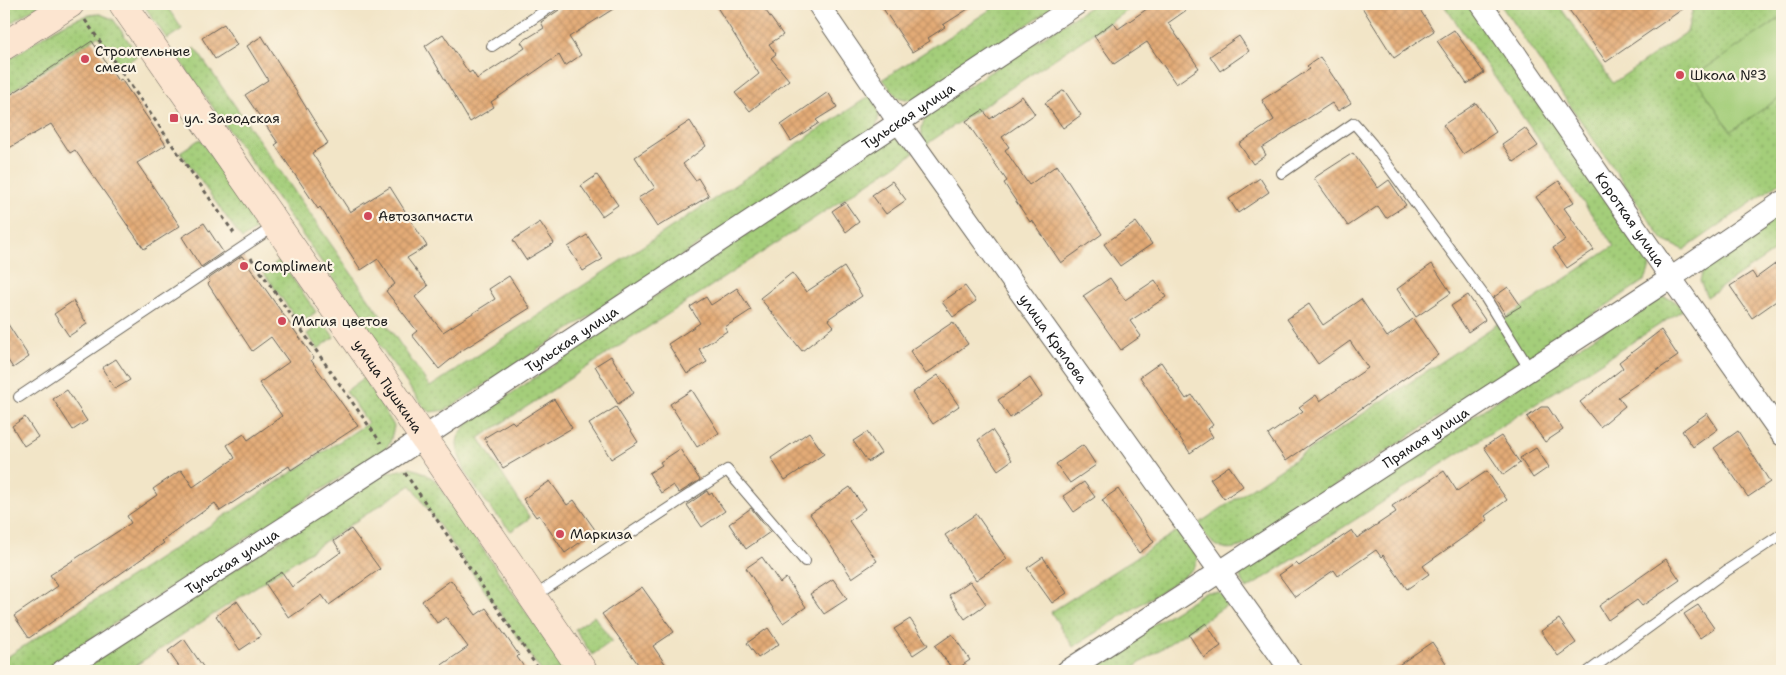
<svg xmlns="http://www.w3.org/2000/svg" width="1786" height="675" viewBox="0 0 1786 675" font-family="'Shantell Sans',sans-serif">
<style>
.grass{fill:url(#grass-dots);stroke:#60754b}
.pitch{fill:#a4ce7a;stroke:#60754b}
.building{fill:url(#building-cross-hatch)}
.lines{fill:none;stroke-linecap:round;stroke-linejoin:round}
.lane-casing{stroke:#676258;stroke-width:12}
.street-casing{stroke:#676258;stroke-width:23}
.secondary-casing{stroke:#676258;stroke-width:29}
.path{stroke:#676258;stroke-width:3;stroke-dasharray:4 4;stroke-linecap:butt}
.lane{stroke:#fff;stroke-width:10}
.street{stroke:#fff;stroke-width:21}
.secondary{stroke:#fce5d0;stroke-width:28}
.poi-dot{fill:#d1495b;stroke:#fcf5e5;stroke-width:2}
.labels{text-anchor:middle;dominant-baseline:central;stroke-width:4.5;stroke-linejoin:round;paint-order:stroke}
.poi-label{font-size:14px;fill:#1c1c1c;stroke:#fcf5e5;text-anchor:start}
.street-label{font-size:14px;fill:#1c1c1c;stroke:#fcf5e5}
</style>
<defs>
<pattern id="grass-dots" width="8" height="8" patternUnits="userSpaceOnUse" patternTransform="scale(1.25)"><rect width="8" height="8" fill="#a4ce7a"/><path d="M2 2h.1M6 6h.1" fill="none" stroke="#8db069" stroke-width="1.8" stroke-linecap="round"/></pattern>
<pattern id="building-cross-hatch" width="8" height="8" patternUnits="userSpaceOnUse" patternTransform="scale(1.25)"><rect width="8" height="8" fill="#e3ab77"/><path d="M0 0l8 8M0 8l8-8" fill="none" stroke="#c29366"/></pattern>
</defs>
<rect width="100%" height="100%" fill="#fcf5e5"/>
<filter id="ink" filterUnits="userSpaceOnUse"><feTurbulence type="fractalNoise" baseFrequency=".02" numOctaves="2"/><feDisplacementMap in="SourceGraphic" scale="10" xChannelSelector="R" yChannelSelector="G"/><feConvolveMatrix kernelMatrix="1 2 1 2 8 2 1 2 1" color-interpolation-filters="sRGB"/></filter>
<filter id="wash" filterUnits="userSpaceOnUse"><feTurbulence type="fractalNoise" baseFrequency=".0096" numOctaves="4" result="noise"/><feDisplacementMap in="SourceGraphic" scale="20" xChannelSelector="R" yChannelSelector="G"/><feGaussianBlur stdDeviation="1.12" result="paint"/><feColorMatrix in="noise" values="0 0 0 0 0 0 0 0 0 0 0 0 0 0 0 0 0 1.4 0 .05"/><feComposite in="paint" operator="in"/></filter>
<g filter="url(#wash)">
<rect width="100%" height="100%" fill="#f2e5c7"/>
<path class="grass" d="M4,4H41L4,27Z
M143,4H165L182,29L167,39Z
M999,4H1058L914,101L897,97L883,79Z
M1094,4H1137L925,145C919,130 921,125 929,112Z
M1443,4H1472L1645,251L1650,267L1645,280L1245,545C1221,555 1210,544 1198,524L1614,246Z
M1500,4H1558L1613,83L1687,32L1694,4H1782V181L1684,250L1663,240Z
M100,14L113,19L138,55L120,68L98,36L4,96V63C31,46 68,14 100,14Z
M195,48L430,387L871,95C878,107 882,115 875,129L446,410L430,412L424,408L179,59Z
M893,135L902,136L914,153L479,438L530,518L511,531C493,512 457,470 457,443C458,434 463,429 468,423Z
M200,139L260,227L242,239L180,152Z
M1782,212V246L1707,297L1700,281L1705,264Z
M280,260L316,312L300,324L263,272Z
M1657,296L1672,299L1684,309L1247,589L1240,577L1244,566Z
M323,322L334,337L318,349L307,334Z
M364,378L394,426L390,443L386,448L41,671H4V659L368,423L346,391Z
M410,468L423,472L435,480L567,671H541L411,485L127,671H75L386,473Z
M1183,527L1198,558L1194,568L1180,579L1073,647L1051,612Z
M1205,592H1218L1233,601L1128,671H1080Z
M594,616L612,641L592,655L575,629Z"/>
<path class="pitch" d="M1782,17V96L1731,131L1694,76Z"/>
<g id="blocks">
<path class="building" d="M562,4H621L569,37L581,55L565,66L559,55L491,102L494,107L470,122L425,46L443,34L469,73L472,71L477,79L525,48L521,42L544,28L541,22L559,10Z
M715,4H761L783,35L769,44L776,54L771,58L789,80L750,111L735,93L759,74Z
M880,4H976L943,25L945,27L928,38L930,41L912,52Z
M1154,4H1195L1168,23L1199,68L1176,84L1147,42L1114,64L1094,36L1113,22L1118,29Z
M1360,4H1416L1434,31L1394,58Z
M1565,4H1690L1606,62Z
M224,24L237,45L215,59L202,38Z
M1454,30L1484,73L1467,84L1437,41Z
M262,36L328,143L312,153L350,212L390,187L427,246L407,258L428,286L415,297L443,332L495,299L489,289L509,276L530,308L461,351L439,369L412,335L417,331L386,291L395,284L378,259L361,270L320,207L318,209L275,145L278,143L245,95L268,80L247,46Z
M1239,36L1249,51L1220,71L1210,56Z
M92,41L118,81L121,79L166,145L137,163L180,226L144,249L75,150L70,153L51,124L4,151V99Z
M1320,57L1351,103L1338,111L1332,103L1262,148L1266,155L1253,164L1239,144L1274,120L1262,100L1310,69L1307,66Z
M1064,90L1081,115L1063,128L1045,103Z
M828,92L837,107L816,120L819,123L791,141L781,125Z
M1022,96L1035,114L1002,137L1009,147L1005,150L1029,185L1057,165L1102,234L1061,263L1032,220L1030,222L1011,194L1004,183L1007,181L966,121L983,110L990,119Z
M1476,103L1496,132L1463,154L1443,125Z
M690,121L706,146L683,164L695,180L698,178L709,196L657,227L638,198L655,188L635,157Z
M1525,128L1538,146L1514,162L1502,144Z
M1353,153L1378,188L1389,180L1406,205L1386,218L1378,206L1348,226L1314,178Z
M597,175L618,205L602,216L581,186Z
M1260,178L1269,192L1238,213L1229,199Z
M892,181L906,200L886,214L872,195Z
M1559,181L1574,202L1564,208L1594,250L1567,268L1553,248L1565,240L1536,197Z
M845,202L859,222L846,232L832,211Z
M540,222L554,243L526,260L513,240Z
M1136,222L1152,244L1120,266L1104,244Z
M204,223L223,252L201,267L182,237Z
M587,235L603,259L583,271L568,247Z
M242,256L314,358L311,360L358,426L291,470L289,466L220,511L215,503L162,541L164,543L29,638L14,616L58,586L50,575L131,523L127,516L157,495L153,489L181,470L193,487L235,458L227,445L244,434L248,440L282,416L259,383L289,362L271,337L252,351L208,284L210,282L208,279Z
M1782,259V297L1752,318L1730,286L1752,272L1756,278Z
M1432,264L1451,293L1416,317L1397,289Z
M844,267L862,296L828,319L834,326L802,351L760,298L792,273L806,292Z
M1110,278L1125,300L1155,280L1166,297L1130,321L1141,336L1121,350L1083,296Z
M965,286L976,301L953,317L942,302Z
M1508,287L1521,306L1506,315L1494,297Z
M737,288L751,310L725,327L727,331L699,349L707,362L687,374L668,344L700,323L690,307L706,297L711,305Z
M1468,295L1485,320L1468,332L1451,306Z
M1361,299L1387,337L1413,319L1438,355L1286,461L1268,435L1303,411L1299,407L1316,395L1320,401L1368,368L1350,341L1318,364L1287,319L1309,304L1323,325Z
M73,301L87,324L69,336L54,314Z
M4,318L29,357L13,368L4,354Z
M953,322L968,344L926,374L910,351Z
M1661,330L1678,356L1618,397L1625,406L1600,427L1580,402L1623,368L1619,362Z
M611,356L634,393L618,404L595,366Z
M116,359L130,380L115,389L102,368Z
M1161,362L1186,399L1192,395L1213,425L1208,429L1213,437L1190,453L1140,377Z
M938,375L959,406L933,424L912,393Z
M1030,378L1042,396L1010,418L998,400Z
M67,390L87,421L73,430L53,399Z
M692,390L719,433L697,447L670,404Z
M554,399L572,428L503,468L484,438L512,421L515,424Z
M616,407L638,442L611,459L589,424Z
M1541,407H1548L1563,430L1545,442L1527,417Z
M1707,413L1718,429L1693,447L1682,431Z
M25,417L38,437L24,446L12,426Z
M992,430L1012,460L998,470L978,440Z
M1738,431L1770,482L1748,497L1714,448Z
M809,432L824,454L785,480L771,458Z
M867,432L881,453L868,462L853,441Z
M1501,436L1520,463L1503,475L1484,447Z
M1083,445L1096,465L1070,483L1056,464Z
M1536,448L1549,467L1533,478L1520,458Z
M680,449L700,480L679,493L673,485L661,493L649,473L662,465L660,462Z
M1229,466L1243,486L1224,499L1210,479Z
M1444,471L1457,491L1487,471L1507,500L1485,516L1488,520L1423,566L1429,574L1407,589L1383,555L1381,557L1376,550L1338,576L1334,570L1295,597L1279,575L1296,563L1299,566L1352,530L1357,538L1396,512L1392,506Z
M550,481L567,505L574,500L596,531L565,553L539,515L536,517L523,499Z
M1084,482L1095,497L1074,512L1063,496Z
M850,487L865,509L849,521L877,561L852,578L810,514Z
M1118,489L1154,542L1139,553L1102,500Z
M707,491L709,495L712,493L725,511L702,527L687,505Z
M751,508L770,532L746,549L729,524Z
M976,514L1007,559L976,580L945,535Z
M351,529L380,569L329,605L322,595L289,618L265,583L282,572L292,587L341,552L334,541Z
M762,557L780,583L786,578L806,607L783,623L746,568Z
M1043,557L1067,593L1052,603L1027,568Z
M1666,559L1680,580L1642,606L1637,600L1608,620L1599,606Z
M833,579L847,599L824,614L810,594Z
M451,580L476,615L486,608L519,655L517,657L527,671H433L468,647L446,617L437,623L422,601Z
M970,581L986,604L965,619L949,595Z
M642,587L674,632L653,646L670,671H643L602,614Z
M237,601L261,636L240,650L216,616Z
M1698,605L1714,628L1700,638L1684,614Z
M910,619L928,645L913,655L894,629Z
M1559,619L1576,643L1558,656L1541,631Z
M1206,623L1221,646L1204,658L1189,635Z
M768,628L779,644L758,658L747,643Z
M952,634L970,660L954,671L935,646Z
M184,639L206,671H182L168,651Z
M1432,642L1446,663L1434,671H1390Z"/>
</g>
</g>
<g filter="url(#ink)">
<use href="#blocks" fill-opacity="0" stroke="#676258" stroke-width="1"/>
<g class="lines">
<defs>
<path id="lane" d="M492,46L555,4
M1282,173L1354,123L1372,144L1485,297L1530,370
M19,397L276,225
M533,597L727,470L805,561
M1589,671L1726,571L1782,534"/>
<g id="street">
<path id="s1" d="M818,4L899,123L1291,671"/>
<path id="s2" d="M1481,4L1671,278L1782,435"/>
<path id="s3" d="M62,671L394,457L1077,4"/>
<path id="s4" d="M1067,671L1671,278L1782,202"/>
</g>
<g id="secondary">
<path id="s5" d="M123,4L402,406L583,671"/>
<path d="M4,46L70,4"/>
</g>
</defs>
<use href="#lane" class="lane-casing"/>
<use href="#street" class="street-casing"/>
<use href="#secondary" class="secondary-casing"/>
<path class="path" d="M85,20L236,236
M251,258L381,443
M405,473L540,671"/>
<use href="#lane" class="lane"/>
<use href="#street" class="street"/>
<use href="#secondary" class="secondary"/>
</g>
</g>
<g class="poi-dot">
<circle cx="85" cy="59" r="5"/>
<circle cx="1680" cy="75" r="5"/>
<rect x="169" y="113" width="10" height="10" rx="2.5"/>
<circle cx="368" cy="216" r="5"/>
<circle cx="244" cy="266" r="5"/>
<circle cx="282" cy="321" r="5"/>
<circle cx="560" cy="534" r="5"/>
</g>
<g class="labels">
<g class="poi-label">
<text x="95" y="51">Строительные<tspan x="95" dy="16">смеси</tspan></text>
<text x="1690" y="75">Школа №3</text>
<text x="184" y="118">ул. Заводская</text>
<text x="378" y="216">Автозапчасти</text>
<text x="254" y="266">Compliment</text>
<text x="292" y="321">Магия цветов</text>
<text x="570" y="534">Маркиза</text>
</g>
<g class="street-label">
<text stroke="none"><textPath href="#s3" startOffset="1012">Тульская улица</textPath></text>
<text stroke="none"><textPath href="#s2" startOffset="262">Короткая улица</textPath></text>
<text stroke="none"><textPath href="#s1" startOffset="409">улица Крылова</textPath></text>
<text stroke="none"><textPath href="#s3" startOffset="608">Тульская улица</textPath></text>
<text stroke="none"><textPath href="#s5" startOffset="465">улица Пушкина</textPath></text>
<text stroke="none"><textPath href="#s4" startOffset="428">Прямая улица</textPath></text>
<text stroke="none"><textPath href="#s3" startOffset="202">Тульская улица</textPath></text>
</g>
</g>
<rect width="1786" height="675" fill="none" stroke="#fcf5e5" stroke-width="20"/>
</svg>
